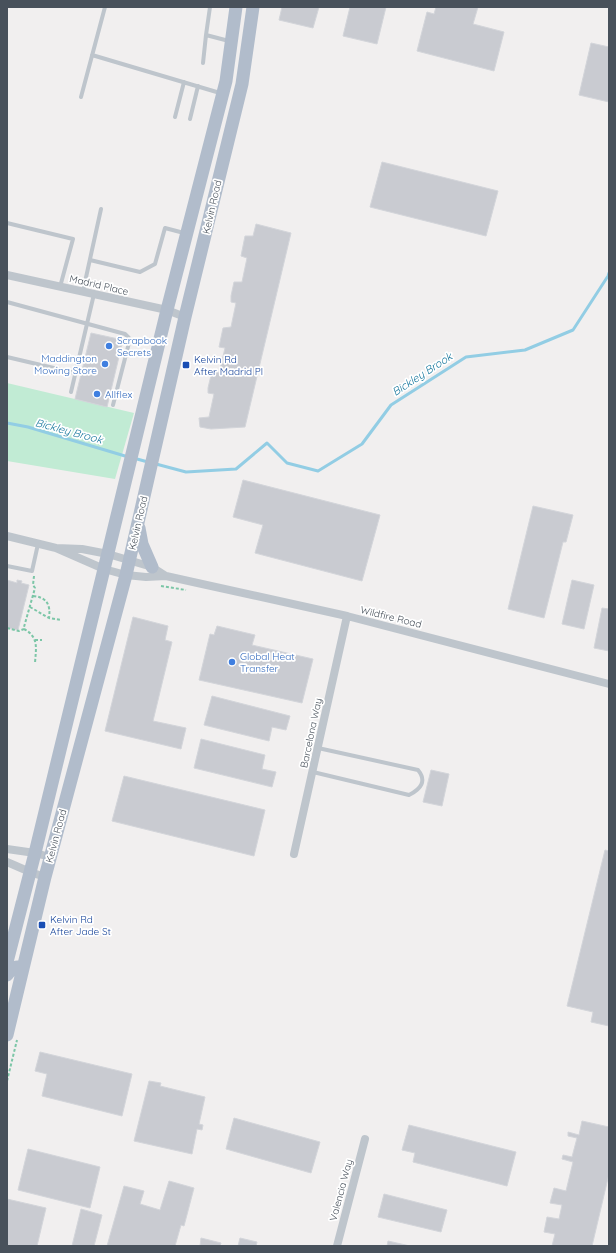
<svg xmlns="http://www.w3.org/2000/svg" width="616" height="1253" viewBox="0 0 616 1253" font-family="Quicksand,sans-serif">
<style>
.green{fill:#c1ebd4}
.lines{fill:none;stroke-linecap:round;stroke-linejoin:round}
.stream{stroke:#92cde4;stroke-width:3}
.building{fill:#c9cbd1;stroke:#d3d5da}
.path{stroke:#7cc6a7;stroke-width:2;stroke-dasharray:3 2;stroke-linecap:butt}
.lane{stroke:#bec5cc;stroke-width:4}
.street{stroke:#bec5cc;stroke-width:8}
.primary{stroke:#b1bccb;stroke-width:13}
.shop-dot{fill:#3f7fe0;stroke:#fff;stroke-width:1.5}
.transit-dot{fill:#1a4fb4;stroke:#fff;stroke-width:1.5}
.labels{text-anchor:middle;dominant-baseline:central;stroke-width:3.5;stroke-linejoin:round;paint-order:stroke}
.street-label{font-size:10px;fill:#48515b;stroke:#fff}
.shop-label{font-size:10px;fill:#366cbe;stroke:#fff;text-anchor:start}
.transit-label{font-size:10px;fill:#164399;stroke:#fff;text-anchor:start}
.water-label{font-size:11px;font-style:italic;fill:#18789e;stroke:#fff}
</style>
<rect width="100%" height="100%" fill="#f1efef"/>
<path class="green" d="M7,383L134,413L115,479L7,461Z"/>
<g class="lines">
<path class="stream" d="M7,423L28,427L125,456
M137,459L148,462
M156,464L186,472L236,469L267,443L287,463L318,471L362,444L391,405L466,357L525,350L573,330L608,276L609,273"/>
</g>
<path class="building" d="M282,7H319L313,28L279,20Z
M350,7H386L377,44L343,36Z
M436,7H478L473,24L504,32L494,71L417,51L427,12L434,14Z
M591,43L609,47V102L579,95Z
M382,162L498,191L486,236L370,207Z
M256,224L291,233L245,427L211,429L200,427L199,418L209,417L214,394L208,393V388L212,371L219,373L225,348L219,347L223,328L231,327L236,303L231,302V296L234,282H242L247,258L241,256L245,236H253Z
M91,333L123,340L107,407L75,399Z
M243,480L380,515L362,581L255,553L263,525L233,517Z
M533,506L573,515L566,542H563L544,618L508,609Z
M7,580L17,583V580L22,581L21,583L29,585L18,630L7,628Z
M572,580L594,585L584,629L562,624Z
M602,608L609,609V651L594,648Z
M133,617L168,626L165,640L172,642L153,721L186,728L181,749L105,731Z
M217,626L255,635L252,645L313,659L302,703L199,680L210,634L214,635Z
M212,696L290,716L286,730L272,727L269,741L204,725Z
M201,739L265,755L262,769L276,772L272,787L194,768Z
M431,770L449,774L442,806L423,802Z
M124,776L265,810L254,856L112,821Z
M605,850L609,851V1026L591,1022L593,1012L567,1006Z
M40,1052L132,1074L122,1116L42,1096L47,1074L35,1071Z
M149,1081L161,1083L160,1086L205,1097L199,1124L203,1125L202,1130L197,1129L192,1154L134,1141Z
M234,1118L320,1142L311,1173L226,1149Z
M582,1121L609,1127V1174L592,1246H552L555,1234L544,1232L547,1217L559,1219L562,1205L550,1203L554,1188L566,1191L573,1162L562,1159L563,1155L572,1157L577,1138L568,1136V1132L579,1135Z
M409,1125L516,1152L507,1186L413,1162L415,1153L402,1150Z
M28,1149L100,1167L90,1208L18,1190Z
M169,1181L194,1188L184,1226L181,1225L175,1246H107L124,1186L144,1191L140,1204L160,1210Z
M384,1194L447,1210L441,1232L378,1217Z
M7,1199L46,1208L37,1246H7Z
M81,1209L102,1215L94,1246H72Z
M201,1238L221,1243L220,1246H200Z
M240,1238L257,1242L256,1246H238Z
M388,1241L410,1246H387Z"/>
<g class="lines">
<path class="path" d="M34,576L33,585L35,588L24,627V629C39,637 36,648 35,663
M161,586L186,590
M33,596C46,597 51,604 49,618
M30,607L49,618L61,620
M7,628L19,631L24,629
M35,640H42
M7,1081L17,1040"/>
<path class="lane" d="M206,35L210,7
M92,55L220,93
M203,63L206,35L229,41
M81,97L105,7
M175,117L184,82
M190,119L198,86
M7,223L73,239L60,287
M90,260L140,272L155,264L165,228L184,233
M83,291L101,209
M7,302L125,334L130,339L113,405
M7,357L75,373
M71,392L94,294
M7,566L32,571L38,544
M313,772L409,795C421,789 427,781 418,770L318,748"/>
<path class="street" d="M7,275L167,310L185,317
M7,536L56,548L82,549L108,554L152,567L166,576
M56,548L104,569L126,575L146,577L166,576L193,582L347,616L609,684
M7,849L35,853L50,857
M294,854L347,616
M7,862L30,872L45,877
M337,1246L365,1139"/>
<path class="primary" d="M139,528L142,544L152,567
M7,962L35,853L167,310L226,81L236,7
M7,975C12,968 15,966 23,967
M7,1035L45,877L126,575L185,317L242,84L253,7"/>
</g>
<g class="shop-dot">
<circle cx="109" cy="346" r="4"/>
<circle cx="105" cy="364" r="4"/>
<circle cx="97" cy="394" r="4"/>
<circle cx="232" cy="662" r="4"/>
</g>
<g class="transit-dot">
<rect x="182" y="361" width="8" height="8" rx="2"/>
<rect x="38" y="921" width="8" height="8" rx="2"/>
</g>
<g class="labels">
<g class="street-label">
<text transform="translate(212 207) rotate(-77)">Kelvin Road</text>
<text transform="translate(99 285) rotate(13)">Madrid Place</text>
<text transform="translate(138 523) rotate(-77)">Kelvin Road</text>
<text transform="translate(391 617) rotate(14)">Wildfire Road</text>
<text transform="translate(311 733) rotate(-78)">Barcelona Way</text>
<text transform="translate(56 836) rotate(-75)">Kelvin Road</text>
<text transform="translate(341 1190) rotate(-75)">Valencia Way</text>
</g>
<g class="shop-label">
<text x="117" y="340">Scrapbook<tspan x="117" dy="12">Secrets</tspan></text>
<text x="97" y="358" text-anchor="end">Maddington<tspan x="97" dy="12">Mowing Store</tspan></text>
<text x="105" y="394">Allflex</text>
<text x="240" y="656">Global Heat<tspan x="240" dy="12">Transfer</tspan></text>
</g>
<g class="transit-label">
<text x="194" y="359">Kelvin Rd<tspan x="194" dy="12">After Madrid Pl</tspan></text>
<text x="50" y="919">Kelvin Rd<tspan x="50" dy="12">After Jade St</tspan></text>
</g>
<g class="water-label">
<text transform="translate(422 374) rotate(-33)">Bickley Brook</text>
<text transform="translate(69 431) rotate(15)">Bickley Brook</text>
</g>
</g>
<rect width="616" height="1253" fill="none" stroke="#48515b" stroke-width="16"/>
</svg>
